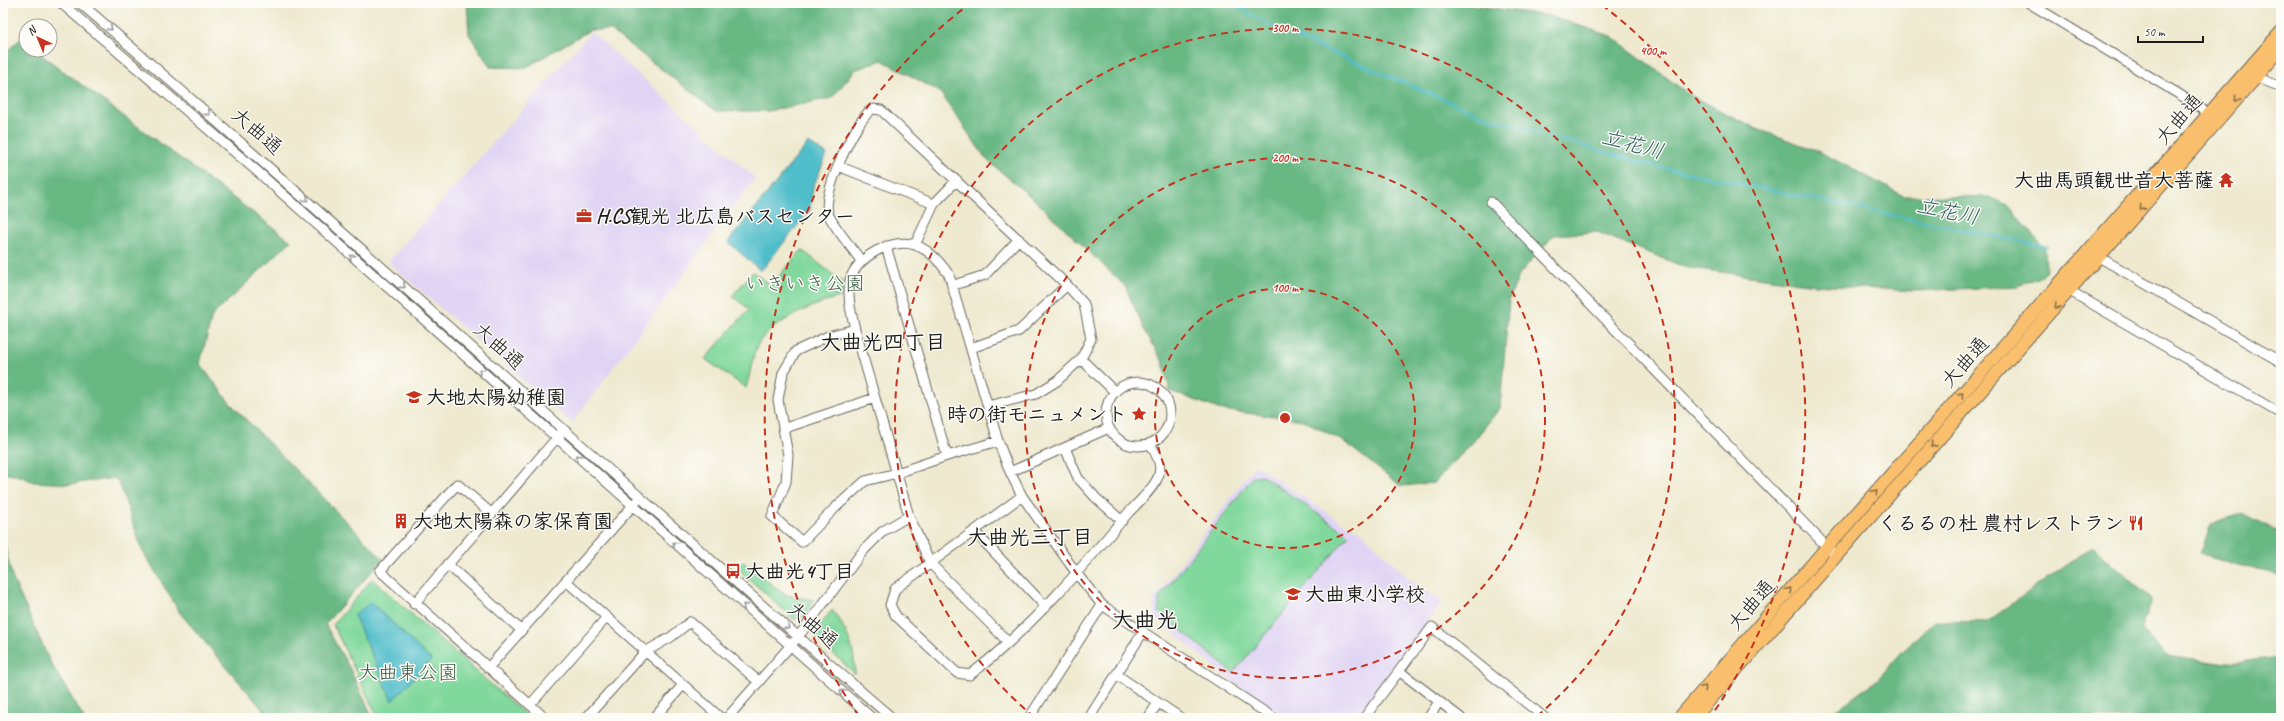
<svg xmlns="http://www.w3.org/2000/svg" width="2284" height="721" viewBox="0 0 2284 721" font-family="Caveat,'Klee One',sans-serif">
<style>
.built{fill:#e0d4f4}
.green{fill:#81d89d;stroke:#4e7a5c}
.forest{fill:#68b884;stroke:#426a50}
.water{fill:#50bdca;stroke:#366c73}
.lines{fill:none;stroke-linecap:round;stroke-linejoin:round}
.stream{stroke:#50bdca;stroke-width:2.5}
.minor-casing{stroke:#66645b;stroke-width:11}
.major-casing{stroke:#66645b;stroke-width:14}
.minor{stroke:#fff;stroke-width:9}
.major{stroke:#f9bf6d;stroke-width:12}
.oneway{stroke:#999}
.oneway2{stroke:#8a6e44}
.ring{fill:none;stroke:#c8321e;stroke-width:2;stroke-dasharray:7 5}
.labels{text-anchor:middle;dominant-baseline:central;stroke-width:3;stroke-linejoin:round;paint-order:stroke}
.street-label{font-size:20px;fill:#1c1c1c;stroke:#fdfcf7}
.poi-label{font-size:20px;font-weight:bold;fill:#1c1c1c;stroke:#fdfcf7;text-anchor:start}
.park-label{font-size:20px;fill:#3f5e49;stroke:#fdfcf7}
.water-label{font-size:21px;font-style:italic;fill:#315c62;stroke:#fdfcf7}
.neighbourhood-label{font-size:21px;font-weight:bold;fill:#1c1c1c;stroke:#fdfcf7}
.quarter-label{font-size:22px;font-weight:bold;fill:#1c1c1c;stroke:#fdfcf7}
.centre{fill:#c8321e;stroke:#fdfcf7;stroke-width:2}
.ring-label{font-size:12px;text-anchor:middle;font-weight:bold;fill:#c8321e;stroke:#fdfcf7;stroke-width:3;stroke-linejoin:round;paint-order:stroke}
</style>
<rect width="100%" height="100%" fill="#fdfcf7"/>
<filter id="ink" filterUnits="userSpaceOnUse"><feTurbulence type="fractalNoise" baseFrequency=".025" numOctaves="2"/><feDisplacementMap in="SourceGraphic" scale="8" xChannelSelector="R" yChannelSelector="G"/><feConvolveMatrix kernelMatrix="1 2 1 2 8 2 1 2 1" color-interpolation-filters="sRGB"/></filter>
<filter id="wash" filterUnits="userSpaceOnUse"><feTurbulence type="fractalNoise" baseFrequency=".012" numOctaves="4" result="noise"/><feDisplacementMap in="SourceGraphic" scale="16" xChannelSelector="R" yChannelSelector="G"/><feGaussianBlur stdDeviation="0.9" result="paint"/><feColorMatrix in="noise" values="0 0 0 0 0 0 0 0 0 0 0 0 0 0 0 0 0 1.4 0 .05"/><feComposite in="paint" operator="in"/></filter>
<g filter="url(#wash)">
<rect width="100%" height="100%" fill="#eee9cf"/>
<path class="built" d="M591,32L755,178L572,423L388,262Z
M1255,465L1343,523L1360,531L1417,586L1442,602L1355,718H1288L1228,678L1155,617L1153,601Z"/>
<path class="green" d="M802,250L842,282L844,296C820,301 768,323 757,346C752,359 750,375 746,388L705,359L749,309L732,296L753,272L771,285Z
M1261,475L1349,535L1233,673L1159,612V598L1253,477Z
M742,561L785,595L814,600L802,618L794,619L737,568Z
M372,579L529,718H378L333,625Z
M832,610C847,629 855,649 855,674L816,638L815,631Z"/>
<path class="forest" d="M467,3H1459L1549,16L1611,36L1690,95L1757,129L1818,151L1904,196L1990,197L2008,205L2045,249L2046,270L2039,277L2019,286L1914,291L1815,285L1684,267L1597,232L1554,235L1520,273L1509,300L1500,408L1472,443L1434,483L1401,486L1343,441L1303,420L1221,410L1170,391L1163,362L1144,329L1125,286L1037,202L986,159L940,92L882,60L855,70L832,98L768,111H716L610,30H590L525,68L490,67L469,34Z
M20,39L26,43V50H35L291,241L212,316L200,364L230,403L383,559L325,624L350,669L373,718H270L180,613L142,550L120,486L115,478L70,484L34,482L20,476L3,473V55Z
M2242,513L2281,534V576L2269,571L2238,566L2200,554L2211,525Z
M3,537L12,577L50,662L84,718H3Z
M2092,546L2152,600L2141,630L2167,656L2219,664L2281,657V718H1836L1832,713L1877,680L1901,653L1935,621L1987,622Z"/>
<path class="water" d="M808,143L827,154L813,187L810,210L761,271L728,242Z
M371,602L431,660L392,701L354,615Z"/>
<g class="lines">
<path class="stream" d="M1231,3L1277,29L1483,116L1645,164L2047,247"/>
</g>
</g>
<g filter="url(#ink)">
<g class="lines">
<defs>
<path id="minor" d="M61,3L258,172L872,718
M80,3C354,237 618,483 892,718
M2029,3L2195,104L2214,118
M2256,77L2281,87
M838,166L934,204
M1491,202L1831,551
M915,245L934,204L957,180
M886,246L947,456
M2099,257L2281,362
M861,261C854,250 831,224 828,213C822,193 855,121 872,109L881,110L1067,285L1084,304L1091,339L1081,359L1057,381L1036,394L988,406
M954,285L985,275L1019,239
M2070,291L2281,414
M855,329L828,336L796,351L783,373L778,400L788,455L786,482L772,516L802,542L835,508L865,481L897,473L947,456L998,441
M971,348L1019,331L1067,285
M1081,359L1115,392
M1106 414a32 32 0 1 1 64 0a32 32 0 1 1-64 0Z
M785,428L875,398
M1065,448L1078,478L1096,498L1122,521
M1010,472L1109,428
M1022,496L895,589L890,605L896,616L957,673L970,675C1030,629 1080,570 1129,512C1137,504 1157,485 1159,474C1162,463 1155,453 1150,443
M492,514L457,484L380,571L545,718
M974,531L1046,607
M447,564L521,630
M566,581L721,718
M414,604L561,433
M1008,642L930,563L909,516L855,329C851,312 847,297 850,280C856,257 893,237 915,245C930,250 941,263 949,275L998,441L1010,472L1022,496L1077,574L1102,605L1274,718
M488,668L636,502
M1399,671L1461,718
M1117,675L1181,718
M530,705L607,617
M586,718L645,652L671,637L690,622L759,682
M654,718L683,685
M727,718L798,637L863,551L883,531L909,516
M1029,718L1102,605
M1089,718L1143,632
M1148,718L1158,703
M1364,718L1432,627L1545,718
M1428,718L1439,702"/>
<path id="major" d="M1679,718L1827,547L2281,32
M1694,718C1889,495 2085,272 2281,49"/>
</defs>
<use href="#minor" class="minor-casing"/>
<use href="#major" class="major-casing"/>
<use href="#minor" class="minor"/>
<use href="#major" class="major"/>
</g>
<defs><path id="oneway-chevron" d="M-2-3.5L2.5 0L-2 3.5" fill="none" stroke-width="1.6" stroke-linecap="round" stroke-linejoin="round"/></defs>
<g class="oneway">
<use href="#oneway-chevron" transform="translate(110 28) rotate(40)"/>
<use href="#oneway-chevron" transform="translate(208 113) rotate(41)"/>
<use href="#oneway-chevron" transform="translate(306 199) rotate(42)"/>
<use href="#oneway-chevron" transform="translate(352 257) rotate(-138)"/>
<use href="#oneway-chevron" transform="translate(403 286) rotate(41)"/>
<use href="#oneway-chevron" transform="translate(481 371) rotate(-138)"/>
<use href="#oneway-chevron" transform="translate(578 457) rotate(-138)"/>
<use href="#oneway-chevron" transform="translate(675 544) rotate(-138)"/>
<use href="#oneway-chevron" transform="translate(745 606) rotate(-138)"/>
<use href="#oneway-chevron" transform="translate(787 627) rotate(42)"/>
<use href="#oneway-chevron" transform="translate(842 692) rotate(-138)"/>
</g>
<g class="oneway2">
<use href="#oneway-chevron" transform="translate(2237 99) rotate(131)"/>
<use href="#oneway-chevron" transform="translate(2142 208) rotate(131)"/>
<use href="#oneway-chevron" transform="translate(2057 306) rotate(132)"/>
<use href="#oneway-chevron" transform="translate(1961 395) rotate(-48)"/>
<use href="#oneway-chevron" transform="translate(1933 445) rotate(132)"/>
<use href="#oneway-chevron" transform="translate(1875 492) rotate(-49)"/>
<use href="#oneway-chevron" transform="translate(1789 590) rotate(-49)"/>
<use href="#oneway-chevron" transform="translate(1704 688) rotate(-49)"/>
</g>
</g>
<g class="ring">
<circle cx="1285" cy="418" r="130"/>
<circle cx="1285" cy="418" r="260"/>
<path d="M1034 717A390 390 0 1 1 1536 717"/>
<path d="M859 716A520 520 0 0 1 968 5M1602 5A520 520 0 0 1 1711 716"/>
</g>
<defs>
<symbol id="temple-bare" viewBox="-9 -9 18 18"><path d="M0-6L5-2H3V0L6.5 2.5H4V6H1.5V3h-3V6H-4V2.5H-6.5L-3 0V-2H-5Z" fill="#c8321e" stroke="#fdfcf7" stroke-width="2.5" paint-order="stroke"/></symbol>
<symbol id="office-bare" viewBox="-9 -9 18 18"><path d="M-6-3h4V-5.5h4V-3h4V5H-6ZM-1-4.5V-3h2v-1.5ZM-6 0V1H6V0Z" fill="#c8321e" stroke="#fdfcf7" stroke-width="2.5" paint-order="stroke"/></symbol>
<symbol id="school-bare" viewBox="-9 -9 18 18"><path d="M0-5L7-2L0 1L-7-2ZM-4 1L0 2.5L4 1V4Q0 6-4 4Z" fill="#c8321e" stroke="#fdfcf7" stroke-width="2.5" paint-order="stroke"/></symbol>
<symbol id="sight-bare" viewBox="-9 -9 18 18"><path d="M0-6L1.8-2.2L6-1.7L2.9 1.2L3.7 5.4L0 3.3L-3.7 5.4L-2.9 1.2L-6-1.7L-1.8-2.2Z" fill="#c8321e" stroke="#fdfcf7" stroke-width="2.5" paint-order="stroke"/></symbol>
<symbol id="building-bare" viewBox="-9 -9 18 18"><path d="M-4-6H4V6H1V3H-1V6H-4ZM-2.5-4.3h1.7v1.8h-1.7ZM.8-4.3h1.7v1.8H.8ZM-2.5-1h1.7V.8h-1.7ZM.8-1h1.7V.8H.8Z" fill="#c8321e" stroke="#fdfcf7" stroke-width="2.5" paint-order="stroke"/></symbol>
<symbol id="restaurant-bare" viewBox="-9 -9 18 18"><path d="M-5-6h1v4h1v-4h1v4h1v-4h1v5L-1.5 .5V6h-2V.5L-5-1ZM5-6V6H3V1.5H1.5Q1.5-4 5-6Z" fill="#c8321e" stroke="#fdfcf7" stroke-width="2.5" paint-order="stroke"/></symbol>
<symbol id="bus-bare" viewBox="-9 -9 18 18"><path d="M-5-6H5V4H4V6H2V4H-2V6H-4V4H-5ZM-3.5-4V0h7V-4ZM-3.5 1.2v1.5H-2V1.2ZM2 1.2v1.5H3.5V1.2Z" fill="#c8321e" stroke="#fdfcf7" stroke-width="2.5" paint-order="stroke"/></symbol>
</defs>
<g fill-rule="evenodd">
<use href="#temple-bare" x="2215" y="169" width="22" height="22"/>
<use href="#office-bare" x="573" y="205" width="22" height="22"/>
<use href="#school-bare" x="403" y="386" width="22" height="22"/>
<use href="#sight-bare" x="1128" y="403" width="22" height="22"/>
<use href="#building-bare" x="390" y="510" width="22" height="22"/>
<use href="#restaurant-bare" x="2125" y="512" width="22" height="22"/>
<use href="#bus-bare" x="722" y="560" width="22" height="22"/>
<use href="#school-bare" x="1282" y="583" width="22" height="22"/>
</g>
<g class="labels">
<g class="street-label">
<text transform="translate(2179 119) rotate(-49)">大曲通</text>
<text transform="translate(257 131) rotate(41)">大曲通</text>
<text transform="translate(499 346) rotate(42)">大曲通</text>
<text transform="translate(1965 362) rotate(-48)">大曲通</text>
<text transform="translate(1751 605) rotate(-49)">大曲通</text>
<text transform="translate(813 625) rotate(41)">大曲通</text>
</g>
<g class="poi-label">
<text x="2214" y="180" text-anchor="end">大曲馬頭観世音大菩薩</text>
<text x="596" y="216">H.CS観光 北広島バスセンター</text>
<text x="426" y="397">大地太陽幼稚園</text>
<text x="1127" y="414" text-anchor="end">時の街モニュメント</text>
<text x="413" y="521">大地太陽森の家保育園</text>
<text x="2124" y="523" text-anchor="end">くるるの杜 農村レストラン</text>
<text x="745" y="571">大曲光4丁目</text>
<text x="1305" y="594">大曲東小学校</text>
</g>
<g class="park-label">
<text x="805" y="283">いきいき公園</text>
<text x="408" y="672">大曲東公園</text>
</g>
<g class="water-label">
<text transform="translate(1633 144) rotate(15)">立花川</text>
<text transform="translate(1948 211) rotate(12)">立花川</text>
</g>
<g class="neighbourhood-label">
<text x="883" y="342">大曲光四丁目</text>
<text x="1030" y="537">大曲光三丁目</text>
</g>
<g class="quarter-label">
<text x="1145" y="620">大曲光</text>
</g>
</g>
<circle cx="1285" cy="418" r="6" class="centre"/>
<g class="ring-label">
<text x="1285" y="32">300 m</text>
<text x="1653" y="55">400 m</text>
<text x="1285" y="162">200 m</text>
<text x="1285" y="292">100 m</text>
</g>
<rect width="2284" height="721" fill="none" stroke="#fdfcf7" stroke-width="16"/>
<g transform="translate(38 38) rotate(316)"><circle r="19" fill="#fdfcf7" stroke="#a3a29f"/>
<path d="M0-3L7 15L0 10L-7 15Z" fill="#c8321e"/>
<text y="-6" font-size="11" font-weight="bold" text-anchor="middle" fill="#1c1c1c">N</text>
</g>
<path d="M2138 36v6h65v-6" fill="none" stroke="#1c1c1c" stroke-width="2"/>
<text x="2144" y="36" font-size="12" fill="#1c1c1c" stroke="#fdfcf7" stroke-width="3" paint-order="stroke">50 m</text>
</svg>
